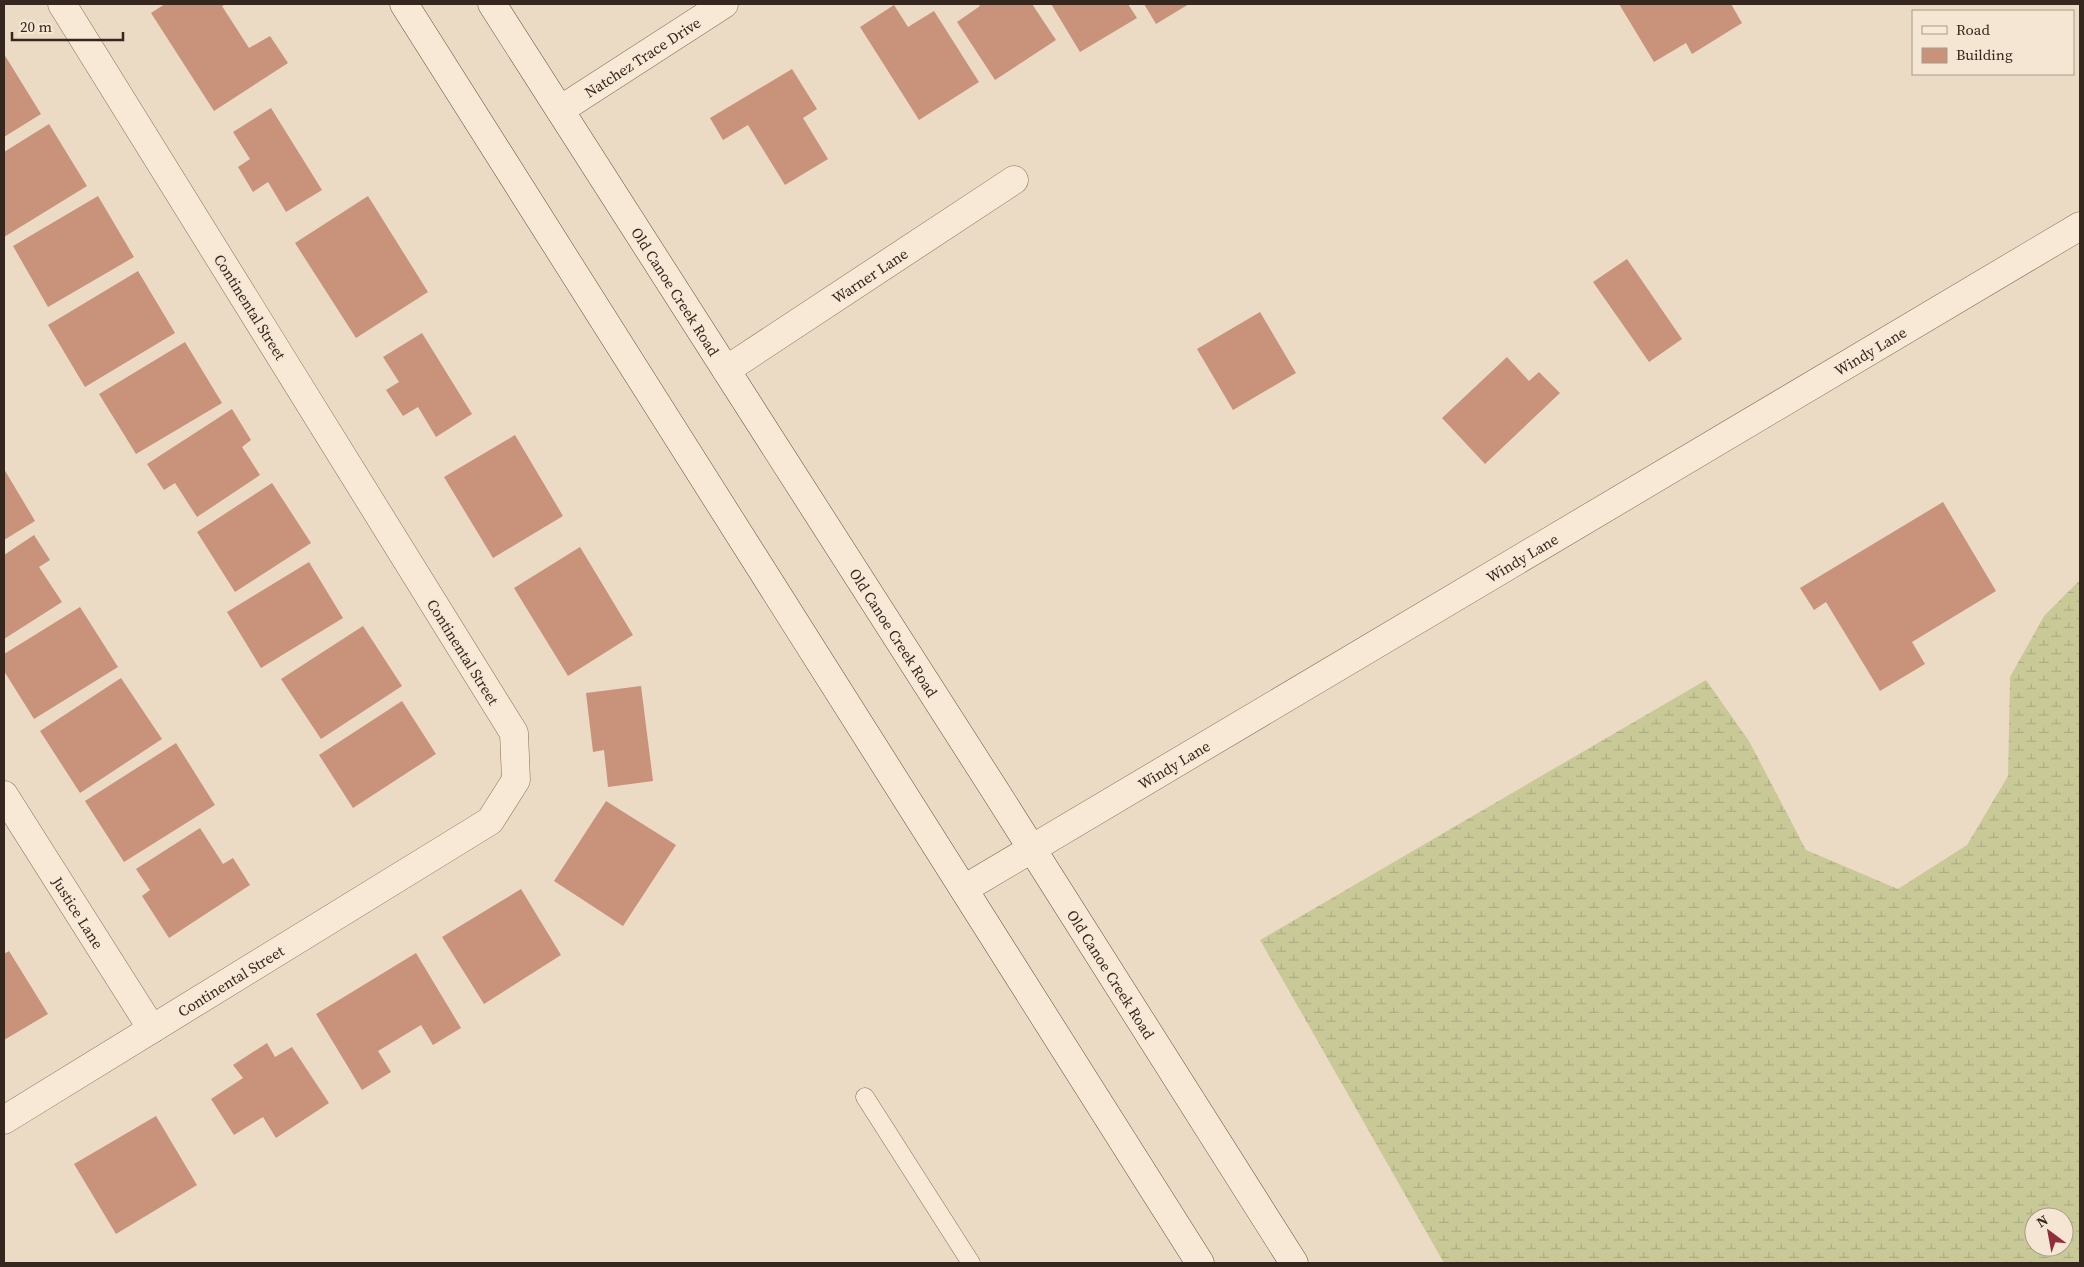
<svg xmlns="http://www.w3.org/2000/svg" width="2084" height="1267" viewBox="0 0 2084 1267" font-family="'Source Serif 4',serif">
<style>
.wetland{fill:url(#wetland-marsh);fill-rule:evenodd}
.building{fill:#c8927b}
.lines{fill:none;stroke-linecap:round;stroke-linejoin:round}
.lane-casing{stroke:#856d5b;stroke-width:19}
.street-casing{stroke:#856d5b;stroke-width:29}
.secondary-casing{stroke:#674e3e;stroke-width:29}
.lane{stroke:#f7e9d6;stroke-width:18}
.street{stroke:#f7e9d6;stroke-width:28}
.secondary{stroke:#f7e9d6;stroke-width:28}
.labels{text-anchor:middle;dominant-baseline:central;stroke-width:4;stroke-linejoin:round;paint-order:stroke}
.street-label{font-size:15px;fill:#36271e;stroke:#f4e6d3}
</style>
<defs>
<pattern id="wetland-marsh" width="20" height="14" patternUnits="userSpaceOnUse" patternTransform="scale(1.25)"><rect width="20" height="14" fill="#c9c998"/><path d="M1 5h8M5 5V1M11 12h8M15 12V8" fill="none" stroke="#adad83"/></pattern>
</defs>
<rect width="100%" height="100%" fill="#ecdbc4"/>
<path class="wetland" d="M2080,580V1263H1444L1260,940L1706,680L1749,741L1806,850L1898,889L1967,845L2008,776L2010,677L2044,616ZM2034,1217H2064V1247H2034Z"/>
<path class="building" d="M165,4H227L222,6L249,48L270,36L288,63L214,111L151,13Z
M978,4H1032L1056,40L995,80L957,22L980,6Z
M1051,4H1128L1137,18L1080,52Z
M1144,4H1189L1156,24Z
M1619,4H1731L1742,23L1692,54L1686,43L1654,62Z
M894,5L908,27L934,11L979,82L919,120L860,27Z
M4,54L41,114L4,137Z
M792,69L817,109L803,118L828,159L785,185L748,125L723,140L710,118Z
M271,108L322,190L286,212L268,182L253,192L238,167L250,159L233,132Z
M49,124L87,186L4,237V152Z
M98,196L134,257L48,307L13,246Z
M368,196L428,292L356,338L295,243Z
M1627,259L1682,339L1649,362L1593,282Z
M138,271L175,333L85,387L48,325Z
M1260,312L1296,373L1233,410L1197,349Z
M422,333L472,414L436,437L418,407L403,416L386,390L399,382L383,357Z
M185,342L222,403L136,454L99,394Z
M1507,357L1529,381L1539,372L1560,393L1485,464L1442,418Z
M232,409L251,440L242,447L260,475L197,517L175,483L164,490L147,464Z
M515,435L563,516L493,558L444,477Z
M4,469L35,521L4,540Z
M272,483L311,543L235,592L197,532Z
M1943,502L1996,591L1912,642L1925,664L1880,691L1826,602L1814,610L1800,588Z
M34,535L50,560L39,567L62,602L4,639V555Z
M580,547L633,635L568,676L514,588Z
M309,562L343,618L261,668L227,612Z
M80,607L118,667L34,719L4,671V654Z
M363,626L402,686L321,739L281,679Z
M121,678L162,739L80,793L40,731Z
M641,686L653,781L608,787L604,750L593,752L586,693Z
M402,701L436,754L353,808L319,755Z
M176,743L215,805L124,862L85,801Z
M606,801L676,845L623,926L554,881Z
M200,828L223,864L233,858L250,885L169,938L142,896L150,890L136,869Z
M521,889L561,955L484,1004L442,937Z
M9,951L48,1014L4,1040V954Z
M416,953L461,1028L433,1045L421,1025L378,1051L391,1072L362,1090L316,1014Z
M267,1043L275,1057L292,1047L329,1103L276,1138L263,1117L234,1135L211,1099L243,1078L233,1065Z
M156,1116L197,1185L116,1234L74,1164Z"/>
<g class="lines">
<defs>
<path id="lane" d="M865,1097L971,1263"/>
<g id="street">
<path id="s1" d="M560,110L724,4"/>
<path id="s2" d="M726,370L1014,180"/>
<path id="s3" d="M4,795L152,1029"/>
<path id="s4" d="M964,889L2080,226"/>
<path id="s5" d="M4,1120L490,821L516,780L514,733L62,4"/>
</g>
<g id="secondary">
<path d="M404,4L1200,1263"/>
<path id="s6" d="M492,4L996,792L1294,1263"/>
</g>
</defs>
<use href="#lane" class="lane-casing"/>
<use href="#street" class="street-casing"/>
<use href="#secondary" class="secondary-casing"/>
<use href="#lane" class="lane"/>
<use href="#street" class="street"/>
<use href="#secondary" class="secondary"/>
</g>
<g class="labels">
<g class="street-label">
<text stroke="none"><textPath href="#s1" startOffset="98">Natchez Trace Drive</textPath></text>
<text stroke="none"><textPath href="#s2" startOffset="172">Warner Lane</textPath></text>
<text stroke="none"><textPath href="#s6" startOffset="341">Old Canoe Creek Road</textPath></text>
<text transform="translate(250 307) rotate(58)">Continental Street</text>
<text stroke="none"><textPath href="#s4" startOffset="1054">Windy Lane</textPath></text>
<text stroke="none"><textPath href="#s4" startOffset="649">Windy Lane</textPath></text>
<text stroke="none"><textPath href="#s6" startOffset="746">Old Canoe Creek Road</textPath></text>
<text transform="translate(463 652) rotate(58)">Continental Street</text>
<text stroke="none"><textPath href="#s4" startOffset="244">Windy Lane</textPath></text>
<text stroke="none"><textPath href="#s3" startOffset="139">Justice Lane</textPath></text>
<text stroke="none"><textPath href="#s6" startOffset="1151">Old Canoe Creek Road</textPath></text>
<text stroke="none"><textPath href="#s5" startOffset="266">Continental Street</textPath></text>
</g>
</g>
<rect width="2084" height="1267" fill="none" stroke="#36271e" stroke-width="10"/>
<rect x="1912" y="10" width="162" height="65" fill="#f4e6d3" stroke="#a89a8b"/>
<rect x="1922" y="26" width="25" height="8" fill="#f7e9d6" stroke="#a89a8b"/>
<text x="1956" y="35" font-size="15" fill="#36271e">Road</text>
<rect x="1922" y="48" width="25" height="15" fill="#c8927b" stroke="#a89a8b"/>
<text x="1956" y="60" font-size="15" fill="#36271e">Building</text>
<g transform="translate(2049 1232) rotate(328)"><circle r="24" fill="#f4e6d3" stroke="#a89a8b"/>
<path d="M0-4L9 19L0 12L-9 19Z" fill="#912e3b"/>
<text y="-8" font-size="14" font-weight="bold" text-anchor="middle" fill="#36271e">N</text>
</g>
<path d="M12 32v8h111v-8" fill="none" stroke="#36271e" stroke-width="2.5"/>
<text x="20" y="32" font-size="15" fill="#36271e" stroke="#f4e6d3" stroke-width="4" paint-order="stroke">20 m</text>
</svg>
